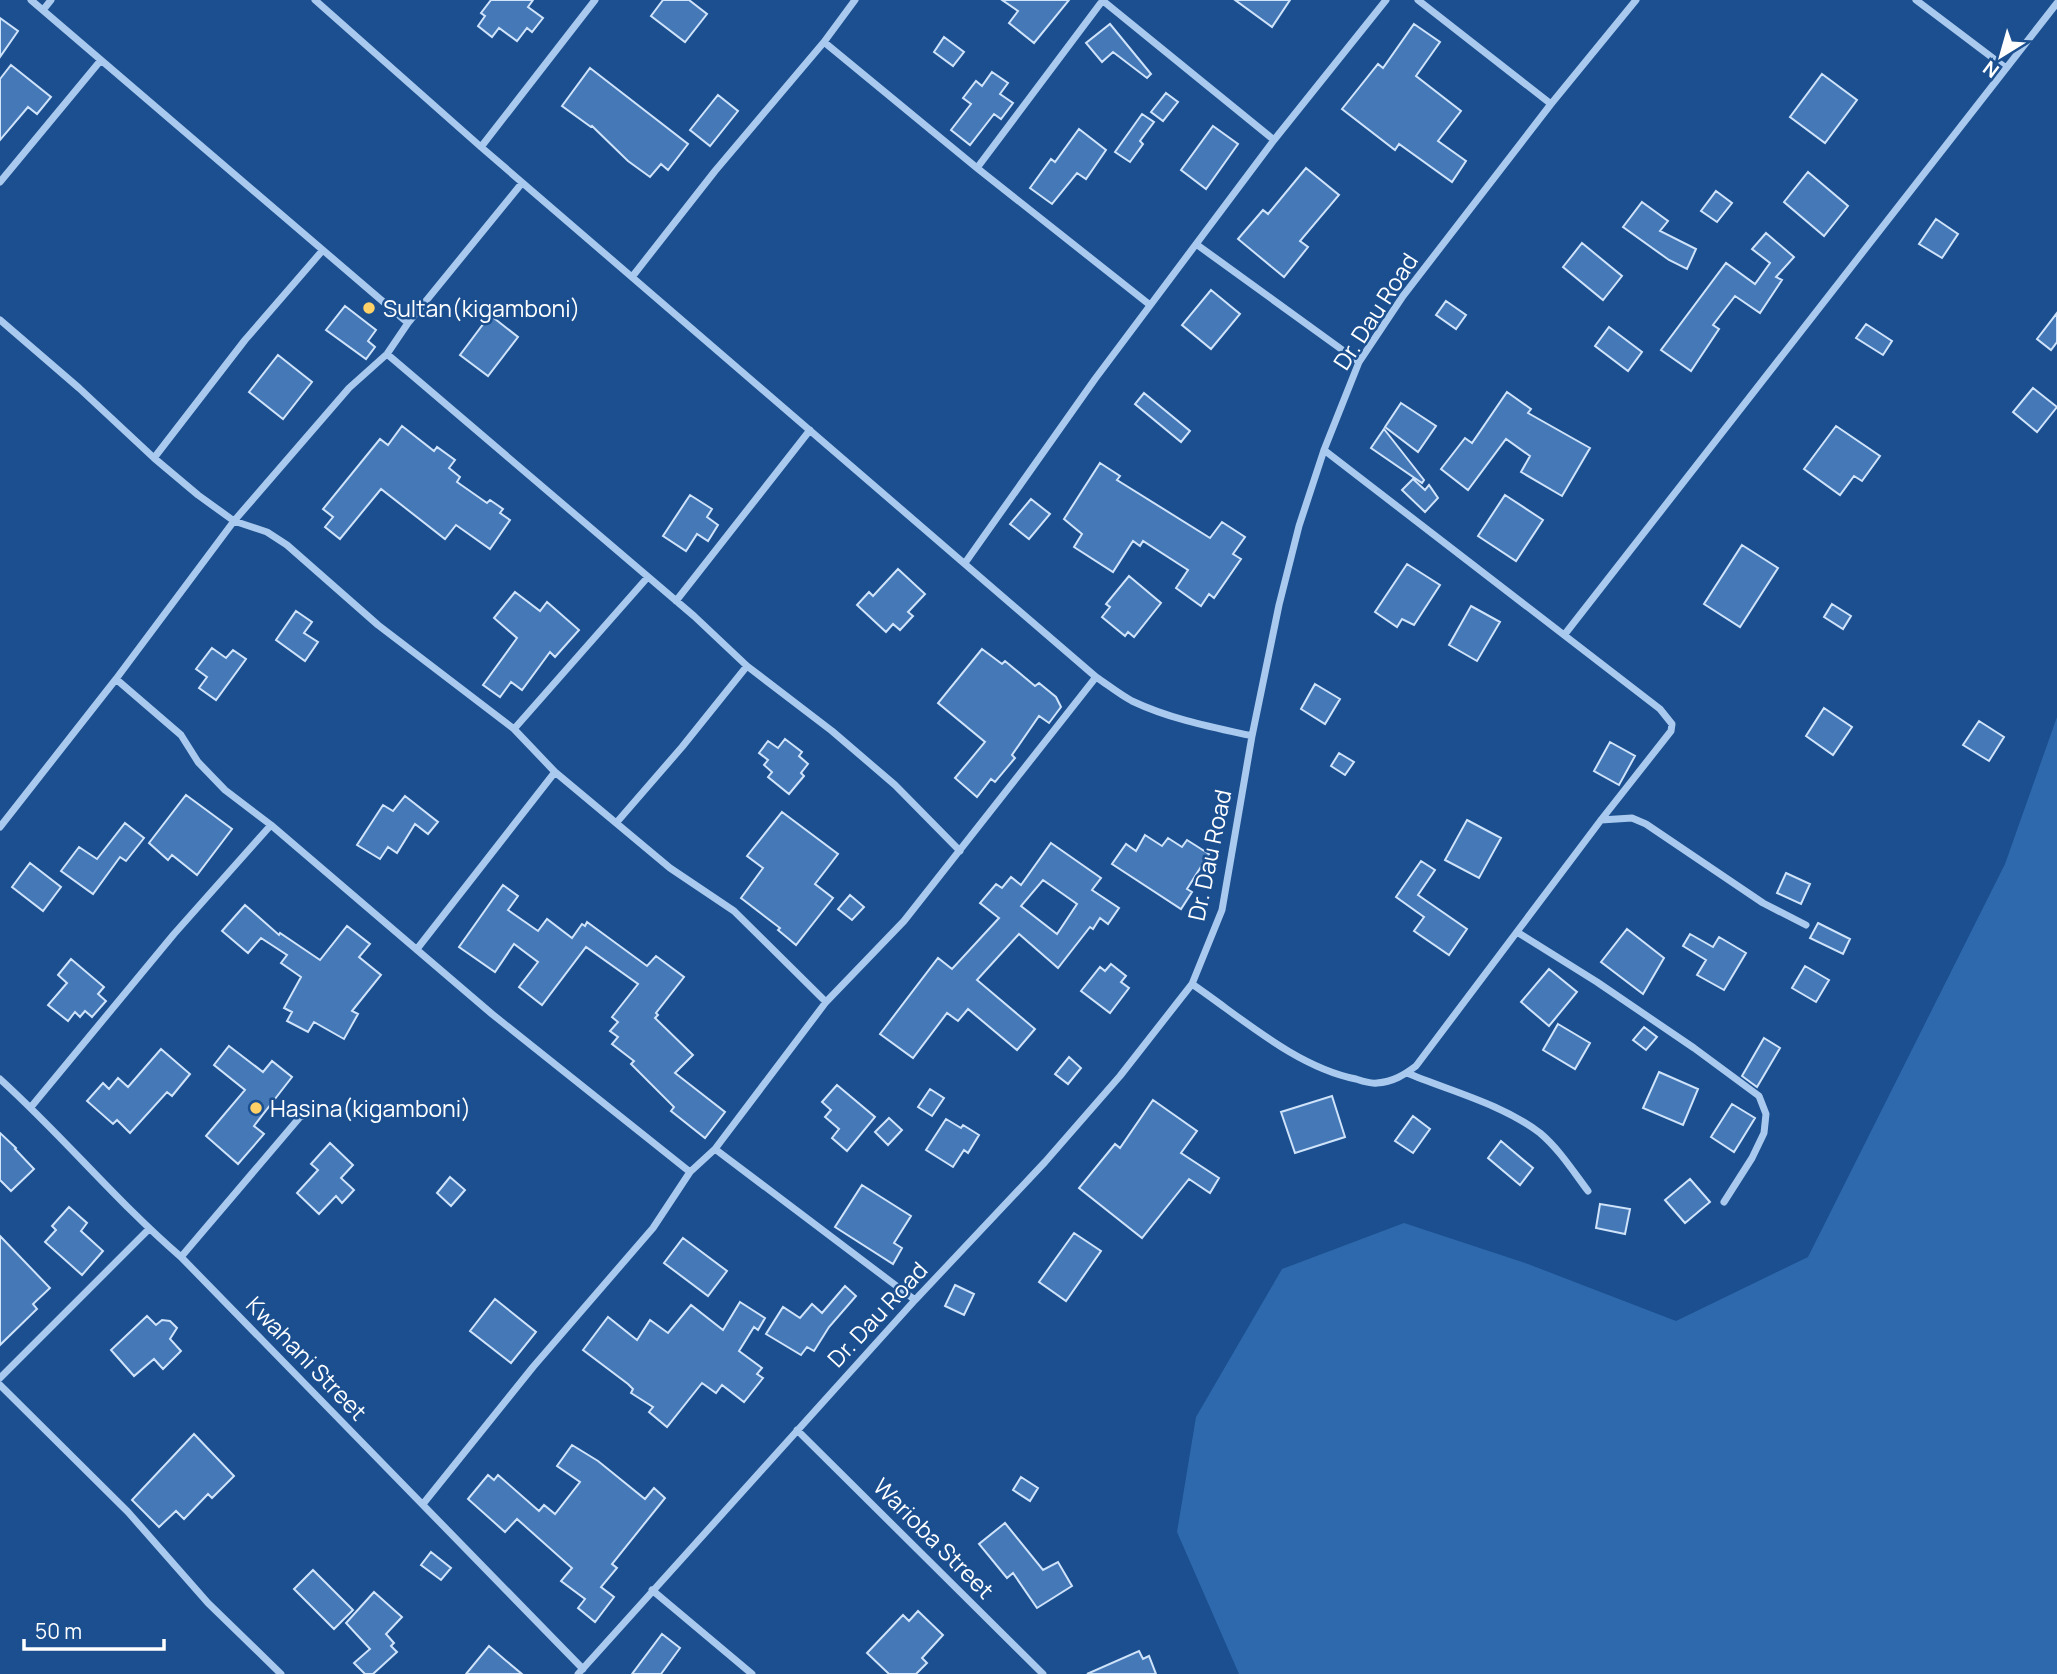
<svg xmlns="http://www.w3.org/2000/svg" width="2057" height="1674" viewBox="0 0 2057 1674" font-family="Manrope,sans-serif">
<style>
.green{fill:#2e69ad}
.building{fill:#4478b7;stroke:#cfe3fa;stroke-width:2;fill-rule:evenodd}
.lines{fill:none;stroke-linecap:round;stroke-linejoin:round}
.minor{stroke:#a9c9ee;stroke-width:7}
.poi-dot{fill:#ffd166;stroke:#1b4f8f;stroke-width:2.5}
.labels{text-anchor:middle;dominant-baseline:central;stroke-width:5;stroke-linejoin:round;paint-order:stroke}
.poi-label{font-size:23px;fill:#fff;stroke:#1b4f8f;text-anchor:start}
.street-label{font-size:23px;fill:#fff;stroke:#1b4f8f}
</style>
<rect width="100%" height="100%" fill="#1b4f8f"/>
<path class="green" d="M2057,717V1674H1239L1177,1532L1196,1417L1282,1269L1404,1223L1528,1264L1676,1321L1808,1257L2005,864Z"/>
<path class="building" d="M491,0H533L528,7L543,18L532,32L527,28L517,41L499,28L492,37L478,26L485,16L481,13Z
M663,0H689L707,14L685,42L651,16Z
M1002,0H1069L1034,43L1009,23L1018,11Z
M1235,0H1290L1272,27Z
M0,18L18,31L0,57Z
M1110,24L1151,74L1147,78L1113,52L1102,62L1086,43Z
M1414,24L1440,42L1416,76L1461,111L1438,141L1466,161L1452,182L1399,144L1395,150L1342,109L1378,64L1383,68Z
M944,37L964,52L953,66L934,52Z
M11,65L51,97L37,114L28,107L0,140V79Z
M590,68L688,144L668,170L661,164L650,177L628,161L592,126L591,127L562,106Z
M992,72L1008,83L1000,94L1013,103L1001,119L994,114L970,145L951,130L971,104L963,98L976,81L982,86Z
M1822,74L1857,100L1825,143L1790,117Z
M1166,93L1178,102L1163,121L1151,112Z
M718,95L738,111L710,146L690,130Z
M1142,114L1154,122L1140,141L1143,144L1130,162L1115,152Z
M1213,126L1238,144L1206,189L1181,170Z
M1079,129L1106,150L1086,179L1077,173L1052,204L1030,188L1051,159L1055,162Z
M1306,168L1339,195L1300,241L1308,247L1284,277L1238,239L1263,210L1268,214Z
M1808,172L1848,206L1824,236L1784,202Z
M1716,191L1732,203L1717,222L1701,211Z
M1642,202L1668,221L1660,231L1696,249L1687,269L1669,260L1623,227Z
M1936,219L1958,234L1942,258L1919,244Z
M1766,233L1794,257L1776,277L1782,280L1760,313L1735,296L1713,325L1719,329L1691,371L1661,350L1726,263L1755,284L1770,263L1752,249Z
M1582,243L1622,276L1603,300L1563,267Z
M1211,290L1240,314L1211,349L1182,325Z
M1446,301L1466,315L1456,329L1436,315Z
M345,306L376,330L368,341L375,347L366,359L326,330Z
M2057,313V342L2051,350L2037,339Z
M490,315L518,337L488,376L460,355Z
M1866,324L1892,341L1883,355L1856,338Z
M1609,327L1642,352L1628,371L1595,346Z
M278,355L312,382L283,419L249,392Z
M2033,388L2057,407L2037,432L2013,412Z
M1507,392L1531,409L1528,413L1590,448L1562,496L1521,472L1530,456L1506,439L1468,490L1441,469L1465,438L1472,443Z
M1144,393L1190,431L1181,442L1135,404Z
M1401,403L1436,426L1418,452L1385,427Z
M402,426L434,451L437,447L455,460L449,468L460,477L457,482L487,503L490,500L503,509L500,513L510,520L490,549L456,525L445,539L381,489L340,539L325,527L333,517L323,509L380,439L388,445Z
M1836,426L1880,456L1862,481L1854,476L1840,495L1804,469Z
M1384,429L1424,480L1422,483L1371,448Z
M1100,463L1120,476L1117,480L1210,538L1222,522L1245,537L1233,554L1241,559L1214,598L1209,594L1201,606L1176,588L1188,570L1143,541L1140,546L1133,541L1113,572L1074,547L1082,534L1064,519Z
M1413,479L1425,490L1429,485L1438,498L1425,512L1402,490Z
M690,495L712,509L707,517L718,525L708,541L697,534L686,551L663,536Z
M1505,495L1543,520L1516,561L1478,536Z
M1031,499L1050,514L1029,539L1010,524Z
M1742,545L1778,568L1740,627L1704,604Z
M1407,564L1440,585L1414,625L1402,619L1397,627L1375,612Z
M898,569L925,594L908,612L913,616L900,630L893,624L886,632L857,605L869,592L873,596Z
M1129,576L1161,603L1134,637L1128,632L1125,636L1102,617L1110,607L1106,604Z
M515,592L540,611L547,602L579,630L555,657L550,652L522,690L511,682L500,697L483,685L517,638L494,618Z
M1832,604L1851,616L1843,629L1824,617Z
M1471,606L1500,622L1477,661L1449,645Z
M296,611L312,622L304,633L318,642L305,661L276,640Z
M212,648L226,658L233,650L246,659L216,700L199,688L207,677L196,669Z
M982,649L1002,664L1005,661L1035,686L1039,683L1056,697L1061,707L1049,723L1039,716L1012,755L1015,758L995,782L991,779L977,797L955,778L985,742L938,703Z
M1315,684L1340,699L1325,724L1301,709Z
M1824,708L1852,727L1833,755L1806,736Z
M1979,721L2004,737L1989,761L1963,745Z
M785,739L802,752L799,756L808,764L801,773L804,776L789,794L768,777L772,772L764,765L768,760L759,753L768,741L778,748Z
M1610,742L1635,756L1619,785L1594,771Z
M1339,753L1354,762L1345,775L1331,766Z
M186,795L232,829L197,875L172,855L168,860L149,843Z
M405,796L438,822L428,834L415,824L397,853L388,847L380,859L357,845L383,805L393,811Z
M782,812L838,854L815,884L833,898L796,945L778,930L780,928L741,898L763,868L747,856Z
M1467,820L1501,838L1479,878L1445,860Z
M125,823L144,838L126,861L120,857L93,894L61,871L79,847L97,859Z
M1145,835L1162,846L1168,838L1182,847L1187,840L1209,854L1187,889L1192,892L1181,909L1112,864L1126,844L1136,851Z
M1051,843L1101,878L1092,890L1119,908L1108,924L1100,918L1093,929L1090,927L1058,968L1019,934L977,980L1035,1029L1017,1050L968,1009L958,1021L947,1013L913,1058L880,1034L938,958L952,969L999,918L980,903L996,884L1002,888L1011,877L1021,885ZM1043,880L1077,904L1057,934L1021,906Z
M1421,861L1435,870L1418,895L1467,929L1449,955L1414,931L1424,917L1396,897Z
M30,863L61,887L43,911L12,887Z
M1786,873L1810,884L1801,904L1777,893Z
M503,885L518,896L508,910L538,931L547,919L572,938L582,924L585,926L587,922L647,966L656,956L684,977L656,1013L658,1015L655,1018L693,1055L675,1073L725,1112L705,1138L671,1111L674,1107L631,1064L634,1061L612,1044L618,1037L610,1031L618,1022L612,1017L638,984L586,947L542,1005L519,987L538,962L514,944L495,972L459,947Z
M850,895L864,907L852,920L838,909Z
M245,905L279,935L280,933L320,960L347,926L370,944L359,957L381,975L352,1011L358,1014L344,1039L314,1022L308,1032L287,1021L292,1012L284,1008L301,977L281,963L287,955L261,938L248,953L222,931Z
M1818,923L1850,939L1843,954L1810,938Z
M1627,929L1664,958L1643,994L1601,962Z
M1690,934L1713,947L1719,937L1746,953L1724,990L1697,975L1706,960L1683,946Z
M71,959L104,987L98,994L106,1001L92,1017L85,1011L80,1017L75,1012L68,1021L48,1005L67,983L58,975Z
M1111,964L1126,976L1121,982L1129,988L1110,1013L1081,991L1100,967L1105,971Z
M1805,966L1829,980L1816,1002L1792,988Z
M1549,969L1577,992L1549,1026L1521,1002Z
M1558,1024L1590,1043L1575,1069L1543,1050Z
M1644,1027L1657,1037L1646,1050L1633,1040Z
M1764,1038L1780,1048L1757,1087L1742,1076Z
M229,1046L263,1072L272,1061L292,1077L254,1126L264,1134L238,1164L206,1136L245,1090L214,1065Z
M161,1049L190,1074L172,1096L167,1092L130,1133L117,1120L113,1124L87,1101L103,1083L109,1089L118,1078L128,1087Z
M1069,1057L1081,1068L1068,1084L1055,1074Z
M1659,1072L1698,1089L1683,1125L1643,1108Z
M837,1085L875,1117L847,1151L832,1138L839,1129L825,1117L831,1110L822,1102Z
M930,1089L944,1098L932,1116L918,1107Z
M1332,1096L1345,1137L1295,1153L1281,1112Z
M1153,1100L1197,1131L1181,1153L1219,1178L1210,1193L1189,1179L1142,1238L1079,1188L1115,1144L1120,1148Z
M1732,1104L1755,1118L1734,1152L1711,1137Z
M1413,1116L1430,1129L1413,1153L1395,1141Z
M889,1118L902,1130L888,1145L875,1132Z
M946,1119L961,1128L963,1125L979,1135L968,1153L964,1150L953,1167L926,1150Z
M0,1133L16,1148L15,1149L34,1169L11,1191L0,1180Z
M1501,1141L1533,1168L1520,1185L1488,1158Z
M330,1143L353,1165L341,1178L354,1190L342,1203L336,1196L319,1214L297,1193L318,1170L311,1164Z
M450,1177L465,1190L451,1206L437,1193Z
M1690,1179L1710,1202L1685,1223L1665,1200Z
M862,1185L911,1216L894,1243L902,1248L893,1264L835,1227Z
M1600,1204L1630,1209L1625,1234L1596,1228Z
M69,1207L87,1223L81,1231L103,1251L82,1275L45,1242L56,1230L52,1226Z
M1074,1233L1101,1251L1066,1301L1039,1282Z
M0,1236L50,1288L33,1304L37,1309L0,1345Z
M683,1238L727,1271L708,1296L664,1263Z
M955,1285L974,1294L964,1315L945,1306Z
M845,1286L856,1296L829,1327L814,1351L807,1347L801,1355L766,1334L783,1307L800,1318L812,1304L822,1313Z
M495,1299L536,1332L511,1363L470,1331Z
M740,1302L765,1318L758,1330L754,1327L739,1351L762,1368L757,1374L763,1378L744,1402L722,1385L716,1393L702,1383L667,1427L649,1412L653,1407L631,1393L633,1389L628,1384L583,1350L608,1317L637,1340L650,1320L668,1333L691,1305L723,1330Z
M147,1316L156,1325L162,1320L170,1321L177,1328L170,1339L181,1351L163,1369L154,1359L134,1376L111,1350Z
M194,1434L234,1476L212,1498L208,1494L184,1519L176,1511L159,1527L132,1500Z
M572,1445L598,1461L645,1499L654,1488L665,1498L612,1564L617,1568L601,1587L614,1597L595,1622L578,1608L585,1599L561,1581L572,1568L517,1519L505,1532L468,1499L488,1475L494,1480L498,1475L539,1511L544,1505L555,1514L580,1482L557,1466Z
M1021,1477L1038,1488L1030,1501L1013,1490Z
M1005,1523L1043,1570L1058,1562L1072,1586L1037,1608L1013,1573L1007,1578L979,1544Z
M431,1552L451,1568L441,1580L421,1565Z
M313,1570L353,1610L334,1629L294,1589Z
M374,1592L402,1617L386,1634L394,1643L391,1646L397,1652L373,1674H365L354,1663L370,1649L346,1623Z
M918,1611L943,1635L922,1658L927,1663L916,1674H889L867,1653L903,1615L909,1621Z
M662,1634L680,1648L661,1674H632Z
M489,1646L504,1659L522,1674H466Z
M1139,1651L1143,1659L1149,1656L1156,1674H1087Z"/>
<g class="lines">
<path class="minor" d="M31,0L408,323
M315,0L481,147L1096,677C1108,685 1119,694 1132,701C1170,719 1211,727 1252,736
M1102,0L1274,140
M1418,0L1551,104
M1916,0L2006,68
M43,10L51,0
M824,42L977,168L1150,305
M481,147L595,0
M977,168L1103,0
M0,182L101,60
M1196,244L1359,362
M632,277L715,171L824,42L855,0
M0,320L79,388L154,458L198,495L234,521L267,532L287,545L378,625L514,729L555,772L670,868L734,911L826,1002
M387,354L694,616L747,666L832,731L895,785L960,851
M154,458L245,340L322,251
M965,563L1095,379L1274,140L1386,0
M676,601L810,430
M1565,634L2057,3
M116,679L181,735L198,762L225,790L271,825L492,1014L690,1172
M514,729L647,578
M1601,820L1632,818L1646,824L1763,903L1806,925
M617,822L682,747L747,666
M0,827L116,679L234,521L349,388L387,354L408,323L522,183
M1517,932L1597,982L1694,1048L1759,1096L1766,1114L1764,1133L1752,1158L1724,1202
M417,949L555,772
M1192,984C1242,1018 1296,1067 1356,1079C1362,1081 1370,1084 1377,1083C1393,1082 1404,1075 1416,1066L1601,820L1671,731L1672,724L1660,709L1324,450
M1407,1073C1450,1091 1502,1104 1540,1133C1559,1149 1573,1171 1588,1191
M0,1079C63,1136 117,1202 181,1257L583,1669
M31,1107L174,934L271,825
M715,1149L915,1300
M181,1257L300,1117L314,1110
M0,1378L149,1229
M0,1385L128,1512L208,1603L281,1674
M797,1430L1043,1674
M423,1504L533,1367L653,1228L690,1172L715,1149L826,1002L904,921L1096,677
M652,1590L752,1674
M578,1674L915,1300L1045,1162L1120,1076L1192,984L1222,910L1252,736L1279,605L1299,526L1324,450L1359,362L1403,296L1551,104L1636,0"/>
</g>
<g class="poi-dot">
<circle cx="369" cy="308" r="7"/>
<circle cx="256" cy="1108" r="7"/>
</g>
<g class="labels">
<g class="poi-label">
<text x="383" y="308">Sultan(kigamboni)</text>
<text x="270" y="1108">Hasina(kigamboni)</text>
</g>
<g class="street-label">
<text transform="translate(1375 311) rotate(-57)">Dr. Dau Road</text>
<text transform="translate(1209 855) rotate(-78)">Dr. Dau Road</text>
<text transform="translate(877 1314) rotate(-47)">Dr. Dau Road</text>
<text transform="translate(307 1358) rotate(46)">Kwahani Street</text>
<text transform="translate(934 1538) rotate(45)">Warioba Street</text>
</g>
</g>
<g transform="translate(2001 56) rotate(217)" stroke="#1b4f8f" stroke-width="5" paint-order="stroke">
<path d="M0-5L12 26L0 18L-12 26Z" fill="#ffffff"/>
<text y="-10" font-size="19" font-weight="bold" text-anchor="middle" fill="#ffffff">N</text>
</g>
<path d="M24 1639v10h140v-10" fill="none" stroke="#ffffff" stroke-width="3.5"/>
<text x="35" y="1639" font-size="21" fill="#ffffff" stroke="#1b4f8f" stroke-width="5" paint-order="stroke">50 m</text>
</svg>
